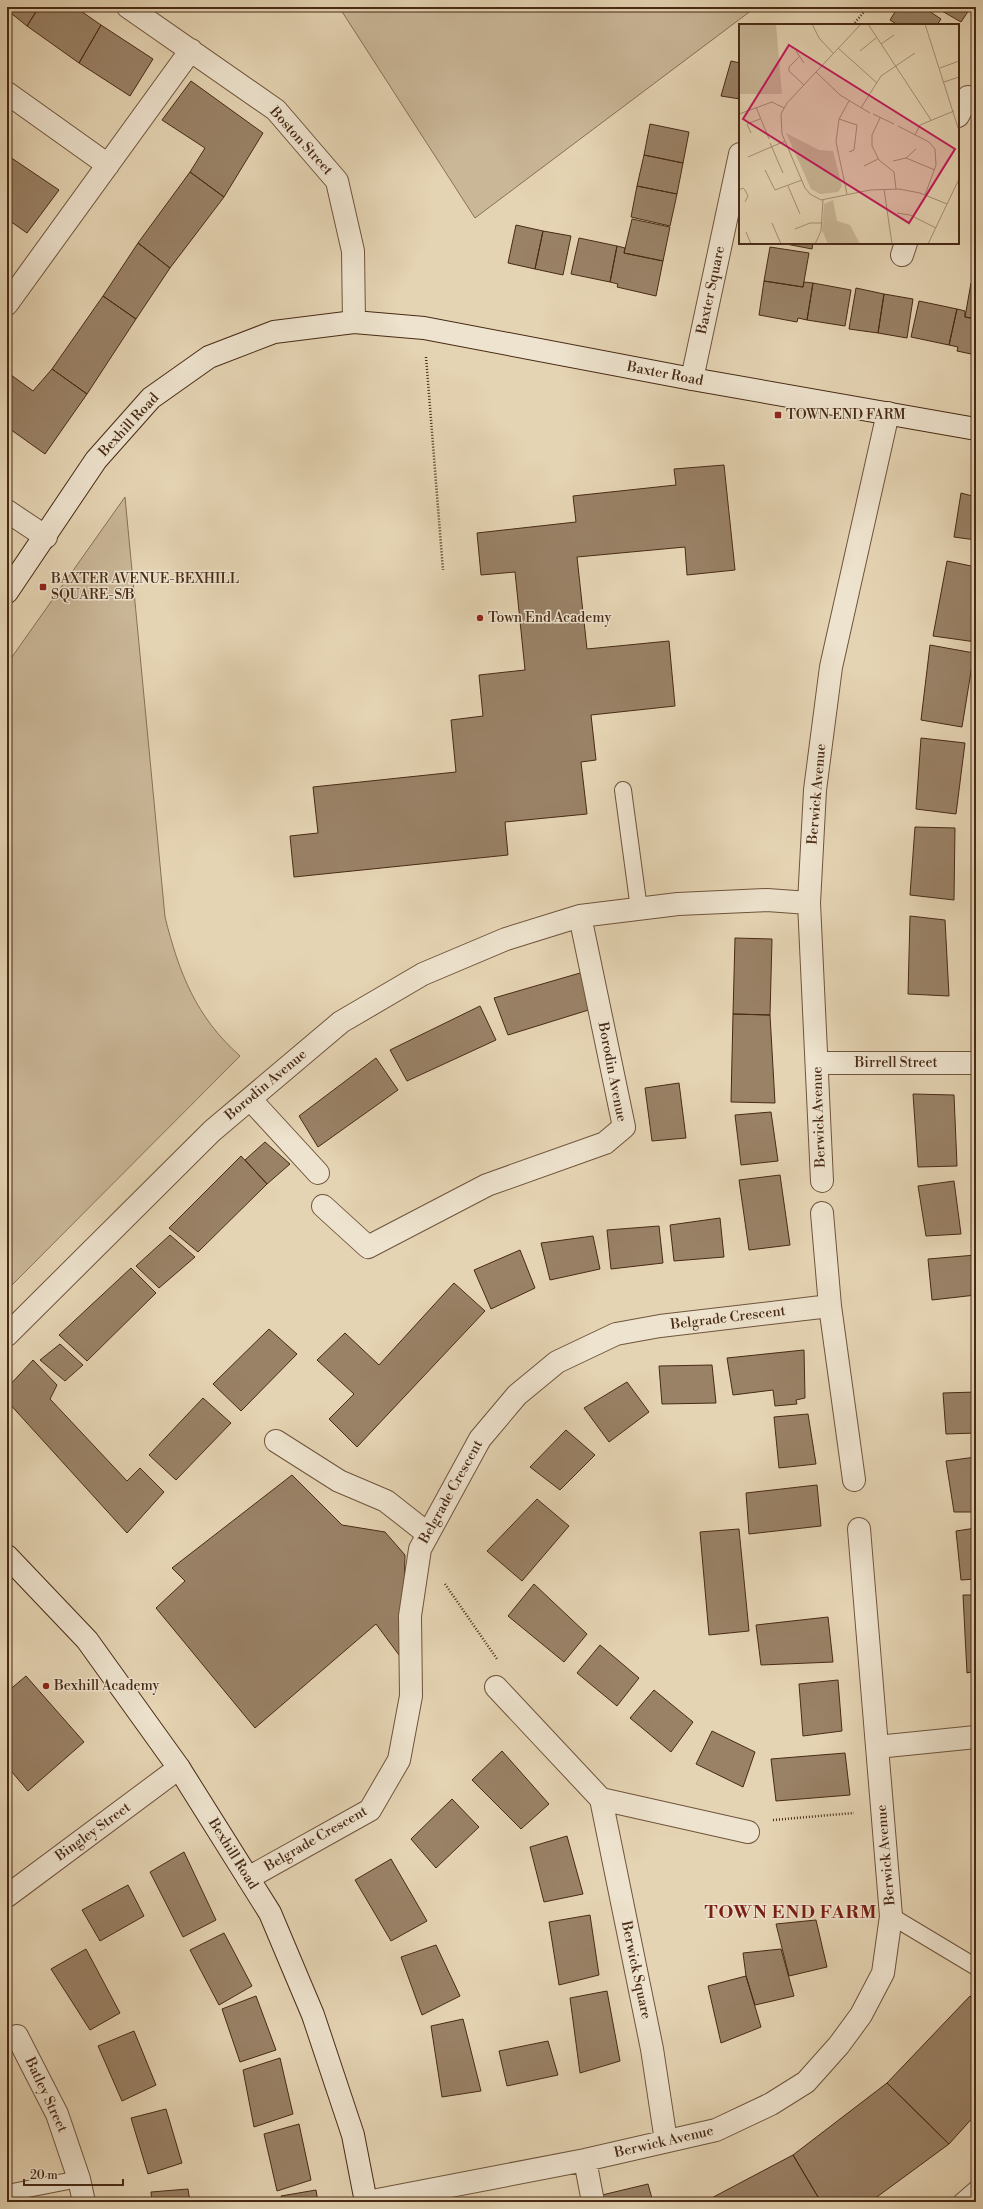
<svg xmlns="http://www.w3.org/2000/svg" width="983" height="2209" viewBox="0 0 983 2209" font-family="'Libre Bodoni',serif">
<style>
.green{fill:#cab798;stroke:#897056}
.building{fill:#9a8267;stroke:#482a15}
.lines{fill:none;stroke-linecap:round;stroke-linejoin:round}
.lane-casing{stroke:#6f543c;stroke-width:18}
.street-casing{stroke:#6f543c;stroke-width:24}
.secondary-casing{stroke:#482a15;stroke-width:24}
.path{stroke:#482a15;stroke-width:2.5;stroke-dasharray:1 2;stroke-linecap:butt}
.lane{stroke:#eee3ce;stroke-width:16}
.street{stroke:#eee3ce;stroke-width:22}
.secondary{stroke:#eee3ce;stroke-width:22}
.poi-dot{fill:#8f2418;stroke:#eee3ce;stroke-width:1.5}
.labels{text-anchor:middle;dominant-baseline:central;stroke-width:3;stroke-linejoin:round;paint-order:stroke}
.street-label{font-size:14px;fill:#482a15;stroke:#eee3ce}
.poi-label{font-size:14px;fill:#482a15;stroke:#eee3ce;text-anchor:start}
.district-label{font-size:18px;font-weight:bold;letter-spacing:1px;fill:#7a1f14;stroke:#eee3ce}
.inset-road{fill:none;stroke:#a69074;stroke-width:1}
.view{fill:#c2185b;fill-opacity:0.15;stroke:#c2185b;stroke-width:2}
.inset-edge{fill:none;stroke:#482a15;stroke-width:2}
</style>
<rect width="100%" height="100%" fill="#e5d4b3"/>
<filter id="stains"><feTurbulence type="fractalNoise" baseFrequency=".005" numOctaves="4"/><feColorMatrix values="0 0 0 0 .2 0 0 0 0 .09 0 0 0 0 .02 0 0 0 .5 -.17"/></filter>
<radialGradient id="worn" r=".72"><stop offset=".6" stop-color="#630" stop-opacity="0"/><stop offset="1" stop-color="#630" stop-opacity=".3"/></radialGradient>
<path class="green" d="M339,7H756L475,218Z
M125,497L165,917C179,973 196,1017 240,1056L7,1290V664Z"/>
<path class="building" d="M7,7H39L27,26L7,10Z
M39,7H75L101,25L79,63L27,26Z
M898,7H923L941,19L937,25H898L890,20Z
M935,7H971L961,22Z
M101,25L153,59L130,96L79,63Z
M731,61L740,63V99L721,96Z
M191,81L263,133L224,197L190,172L205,148L162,120Z
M650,124L689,132L683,163L644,155Z
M7,155L59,190L27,233L7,219Z
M644,155L683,163L677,194L637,186Z
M190,172L224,197L170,268L138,243Z
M637,186L677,194L670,226L631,217Z
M632,219L670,227L663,261L624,253Z
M516,225L543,231L535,269L508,263Z
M543,231L571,236L563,275L535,269Z
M579,238L617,246L610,282L571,274Z
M138,243L170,268L136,319L103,296Z
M781,243H813L812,249Z
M617,246L625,248L624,253L663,261L656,296L617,287L618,284L610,282Z
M770,247L809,253L803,287L764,281Z
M764,281L803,287L804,282L813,283L807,320L798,318L797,322L759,315Z
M813,283L851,290L845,326L807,320Z
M971,283L976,284V319L965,317Z
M856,288L884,294L878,333L849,329Z
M884,294L913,299L907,338L878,333Z
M103,296L136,319L87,394L52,369Z
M919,301L957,309L949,345L911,337Z
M957,309L965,311V317L976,319V355L957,351L958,347L949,345Z
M52,369L87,394L45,454L7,427V372L33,391Z
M724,465L735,570L687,575L685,547L577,557L587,649L669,641L675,706L591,715L596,760L581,762L587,814L505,822L508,855L294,877L290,836L318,833L313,787L456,772L451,720L483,716L479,675L525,670L515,572L481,575L477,533L576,522L573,496L676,485L674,469Z
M961,493L976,497V540L954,537Z
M947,561L976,567V642L933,636Z
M930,645L974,653L962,727L921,720Z
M921,738L965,743L956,814L916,809Z
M915,827L955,828L954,900L910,895Z
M910,916L945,920L949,996L908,994Z
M735,938L772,939L770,1015L733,1014Z
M973,950L976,951V991L972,990Z
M587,971L595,1008L508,1035L494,998Z
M480,1006L496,1040L407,1081L390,1050Z
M733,1014L770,1015L775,1103L731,1102Z
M376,1058L398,1090L318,1147L299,1116Z
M679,1083L686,1138L652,1141L645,1088Z
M913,1094L954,1095L957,1166L918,1167Z
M771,1112L778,1161L741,1165L735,1115Z
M265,1142L290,1164L267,1184L245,1160Z
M241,1156L267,1184L198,1252L169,1228Z
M780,1175L790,1245L749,1250L739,1180Z
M954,1181L961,1234L926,1236L918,1186Z
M720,1218L724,1257L674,1261L670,1225Z
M659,1226L663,1263L611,1269L607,1230Z
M170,1235L195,1257L159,1288L136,1266Z
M593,1236L600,1269L550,1280L541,1243Z
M520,1250L535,1288L491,1309L474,1270Z
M976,1255V1295L932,1300L928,1259Z
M131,1268L156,1293L87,1361L59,1335Z
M454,1283L485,1311L357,1447L329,1419L354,1394L317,1360L345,1333L379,1365Z
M269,1329L297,1354L241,1411L213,1384Z
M60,1344L83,1365L65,1381L40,1360Z
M804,1350L805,1398L796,1400L797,1404L775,1406L773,1390L733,1395L727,1358Z
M33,1360L57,1385L50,1399L127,1481L140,1468L164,1492L127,1533L7,1401V1388Z
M712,1365L716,1403L662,1404L659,1366Z
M627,1382L649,1412L609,1442L584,1408Z
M976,1392V1433L946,1434L943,1393Z
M203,1398L231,1423L176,1480L149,1455Z
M808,1414L816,1464L779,1468L774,1417Z
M566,1430L595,1455L560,1490L530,1467Z
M976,1457V1512H954L946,1461Z
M292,1475L342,1525L385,1532L405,1555L402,1659L376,1624L255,1728L156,1608L185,1581L172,1568Z
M817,1485L821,1526L749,1534L746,1493Z
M537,1499L569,1526L522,1581L487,1551Z
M976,1528V1579L961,1580L956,1531Z
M739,1529L749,1631L709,1635L700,1532Z
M534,1584L587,1634L564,1662L508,1616Z
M963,1595H976V1671L967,1673Z
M828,1617L833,1662L761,1665L756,1625Z
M600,1645L639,1678L617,1706L577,1673Z
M26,1676L84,1742L28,1791L12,1772L7,1777V1692Z
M838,1680L842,1731L803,1736L799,1684Z
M654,1690L693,1722L671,1752L630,1718Z
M712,1731L755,1752L743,1787L696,1764Z
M502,1751L549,1804L521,1829L472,1780Z
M845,1753L850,1795L776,1801L771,1759Z
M452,1799L479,1827L436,1868L411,1839Z
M567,1836L583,1894L544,1902L530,1847Z
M184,1852L216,1920L183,1937L150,1872Z
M391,1859L427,1921L391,1941L355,1880Z
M128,1885L144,1916L100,1941L82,1910Z
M590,1915L599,1975L559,1985L549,1922Z
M816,1920L827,1967L789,1976L776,1924Z
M224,1933L252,1986L219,2005L190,1950Z
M436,1945L460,1996L422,2015L401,1957Z
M86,1949L120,2013L90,2030L51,1969Z
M781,1949L794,1996L755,2005L746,1976L743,1953Z
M746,1976L761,2027L721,2043L708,1986Z
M607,1991L620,2061L580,2073L570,1998Z
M256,1996L276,2050L240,2062L222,2009Z
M970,1996L976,2000V2114L949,2144L887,2083Z
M463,2019L481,2091L442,2097L431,2026Z
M134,2031L156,2085L122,2101L98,2046Z
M548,2041L558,2075L507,2086L499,2051Z
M280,2058L293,2114L254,2127L243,2070Z
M887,2083L949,2144L870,2202H821L793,2155Z
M166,2109L182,2163L148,2174L131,2118Z
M299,2124L311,2180L277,2191L264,2134Z
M793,2155L821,2202H704Z
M648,2184L653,2202H603L602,2195Z
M188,2189L190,2202H152L151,2192Z
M316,2190L318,2202H282L281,2196Z"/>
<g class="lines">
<defs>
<path id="lane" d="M623,790L639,909
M891,1916L976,1967
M7,2193L79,2179
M961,2202L976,2189"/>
<path id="street" d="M128,7L276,110L337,181L353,251L354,322
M7,93L108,165
M958,116L968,97
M902,255L906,243
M7,304L191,50
M692,379L740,154
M7,511L46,537
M817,1063H976
M250,1099L318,1173
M822,1181L809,903L815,790L831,667L888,413
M323,1206L368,1247L487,1185L605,1143L624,1127L580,916
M822,1213L830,1306L854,1480
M7,1335L212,1131L341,1022L423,974L506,939L580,916L678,904L767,900L809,903
M276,1441L339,1481L386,1501L428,1534
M496,1687L601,1799L652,2049L666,2141
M877,1747L976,1737
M601,1799L748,1832
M248,1878L370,1810L399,1760L411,1696L410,1616L420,1549L480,1439L517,1395L557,1362L616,1334L660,1326L830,1306
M7,1896L179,1768
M17,2036L57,2114L79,2179L84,2202
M585,2160L593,2202
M367,2202L585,2160L716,2130L771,2104L806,2082L839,2045L861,2015L883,1973L891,1916L859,1529"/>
<path id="secondary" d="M7,592L96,460L151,398L209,357L274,332L354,322L424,328L692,379L976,429
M7,1556L87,1640L179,1768L270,1913L313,2015L353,2135L366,2202"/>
</defs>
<use href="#lane" class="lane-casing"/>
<use href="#street" class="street-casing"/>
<use href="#secondary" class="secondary-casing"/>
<path class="path" d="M853,25L868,7
M426,357L443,570
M445,1584L497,1659
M773,1820L854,1813"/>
<use href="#lane" class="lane"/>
<use href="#street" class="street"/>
<use href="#secondary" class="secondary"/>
</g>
<g class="poi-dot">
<rect x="774" y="411" width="8" height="8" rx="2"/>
<rect x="39" y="583" width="8" height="8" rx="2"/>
<circle cx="480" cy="618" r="4"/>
<circle cx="46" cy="1686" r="4"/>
</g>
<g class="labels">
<g class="street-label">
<text transform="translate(301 141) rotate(48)">Boston Street</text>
<text transform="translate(711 290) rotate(-78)">Baxter Square</text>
<text transform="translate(665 374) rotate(11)">Baxter Road</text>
<text transform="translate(129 425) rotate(-47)">Bexhill Road</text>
<text transform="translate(817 794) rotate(-85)">Berwick Avenue</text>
<text x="896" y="1063">Birrell Street</text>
<text transform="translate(612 1072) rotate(79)">Borodin Avenue</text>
<text transform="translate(266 1085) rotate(-40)">Borodin Avenue</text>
<text transform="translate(819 1117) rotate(-92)">Berwick Avenue</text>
<text transform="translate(728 1318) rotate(-7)">Belgrade Crescent</text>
<text transform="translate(451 1492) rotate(-61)">Belgrade Crescent</text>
<text transform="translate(93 1832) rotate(-36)">Bingley Street</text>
<text transform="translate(316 1839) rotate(-30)">Belgrade Crescent</text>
<text transform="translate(233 1854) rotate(58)">Bexhill Road</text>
<text transform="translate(886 1855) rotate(-95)">Berwick Avenue</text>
<text transform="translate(636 1970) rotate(78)">Berwick Square</text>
<text transform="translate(46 2095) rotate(65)">Batley Street</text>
<text transform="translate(664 2142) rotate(-13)">Berwick Avenue</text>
</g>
<g class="poi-label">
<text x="786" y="415">TOWN END FARM</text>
<text x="51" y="579">BAXTER AVENUE-BEXHILL<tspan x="51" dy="16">SQUARE-S/B</tspan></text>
<text x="488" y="618">Town End Academy</text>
<text x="54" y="1686">Bexhill Academy</text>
</g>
<g class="district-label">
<text x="791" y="1912">TOWN END FARM</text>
</g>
</g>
<g transform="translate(739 24)">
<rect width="220" height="220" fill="#e5d4b3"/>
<path d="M0,0H37L43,70H0ZM47,109L80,126L94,127L103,162L99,168L81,170L72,165ZM94,176L98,197L111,201L121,220H89L83,206L85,180Z" fill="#cab798"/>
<path class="inset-road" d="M73,0L80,14L94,29M122,0L48,79L42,90L43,110L66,164L71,170L82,176L131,166L160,165L181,169L208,180M129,0L192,96M186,0L220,107M142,20L155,11M99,24L138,59M57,27L65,39M121,27L137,14M60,33L50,43V47L65,61M201,44L220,37M77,48L101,71L131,89M205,58L220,53M17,83L30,115M122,84L142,52L176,29M0,90L33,78L45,84M134,90L155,100M141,94L133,111V122L140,136L155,148L157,165M100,95L118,101L115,126L110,128M159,102L190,118L196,125L197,141L186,171M12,109L8,100L21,95M176,111L181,101L215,87M31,119L44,149M9,133L46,117M167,134L177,125M154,137L167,134L196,146M125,142L139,135M26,146L36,166L63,156M49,162L61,190M145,165L153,220M0,166L4,164L6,166L9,172L6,178M108,170L97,118L100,95L110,77M158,189L171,191L197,204M33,199L42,220M56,205L71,199H82M7,208L12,220M76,220L82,207L84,176M189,220L220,155"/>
<path class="view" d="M50,21L216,125L170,199L4,95Z"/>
<rect width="220" height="220" class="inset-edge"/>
</g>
<rect width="983" height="2209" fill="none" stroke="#e5d4b3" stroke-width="24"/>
<rect x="8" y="8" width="967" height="2193" fill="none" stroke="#482a15" stroke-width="2"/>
<rect x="12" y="12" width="959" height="2185" fill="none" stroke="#482a15"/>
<path d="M24 2179v6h99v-6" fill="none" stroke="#482a15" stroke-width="2"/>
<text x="30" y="2179" font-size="12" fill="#482a15" stroke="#eee3ce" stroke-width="3" paint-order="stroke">20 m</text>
<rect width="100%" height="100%" filter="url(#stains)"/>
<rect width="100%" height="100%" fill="url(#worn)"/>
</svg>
